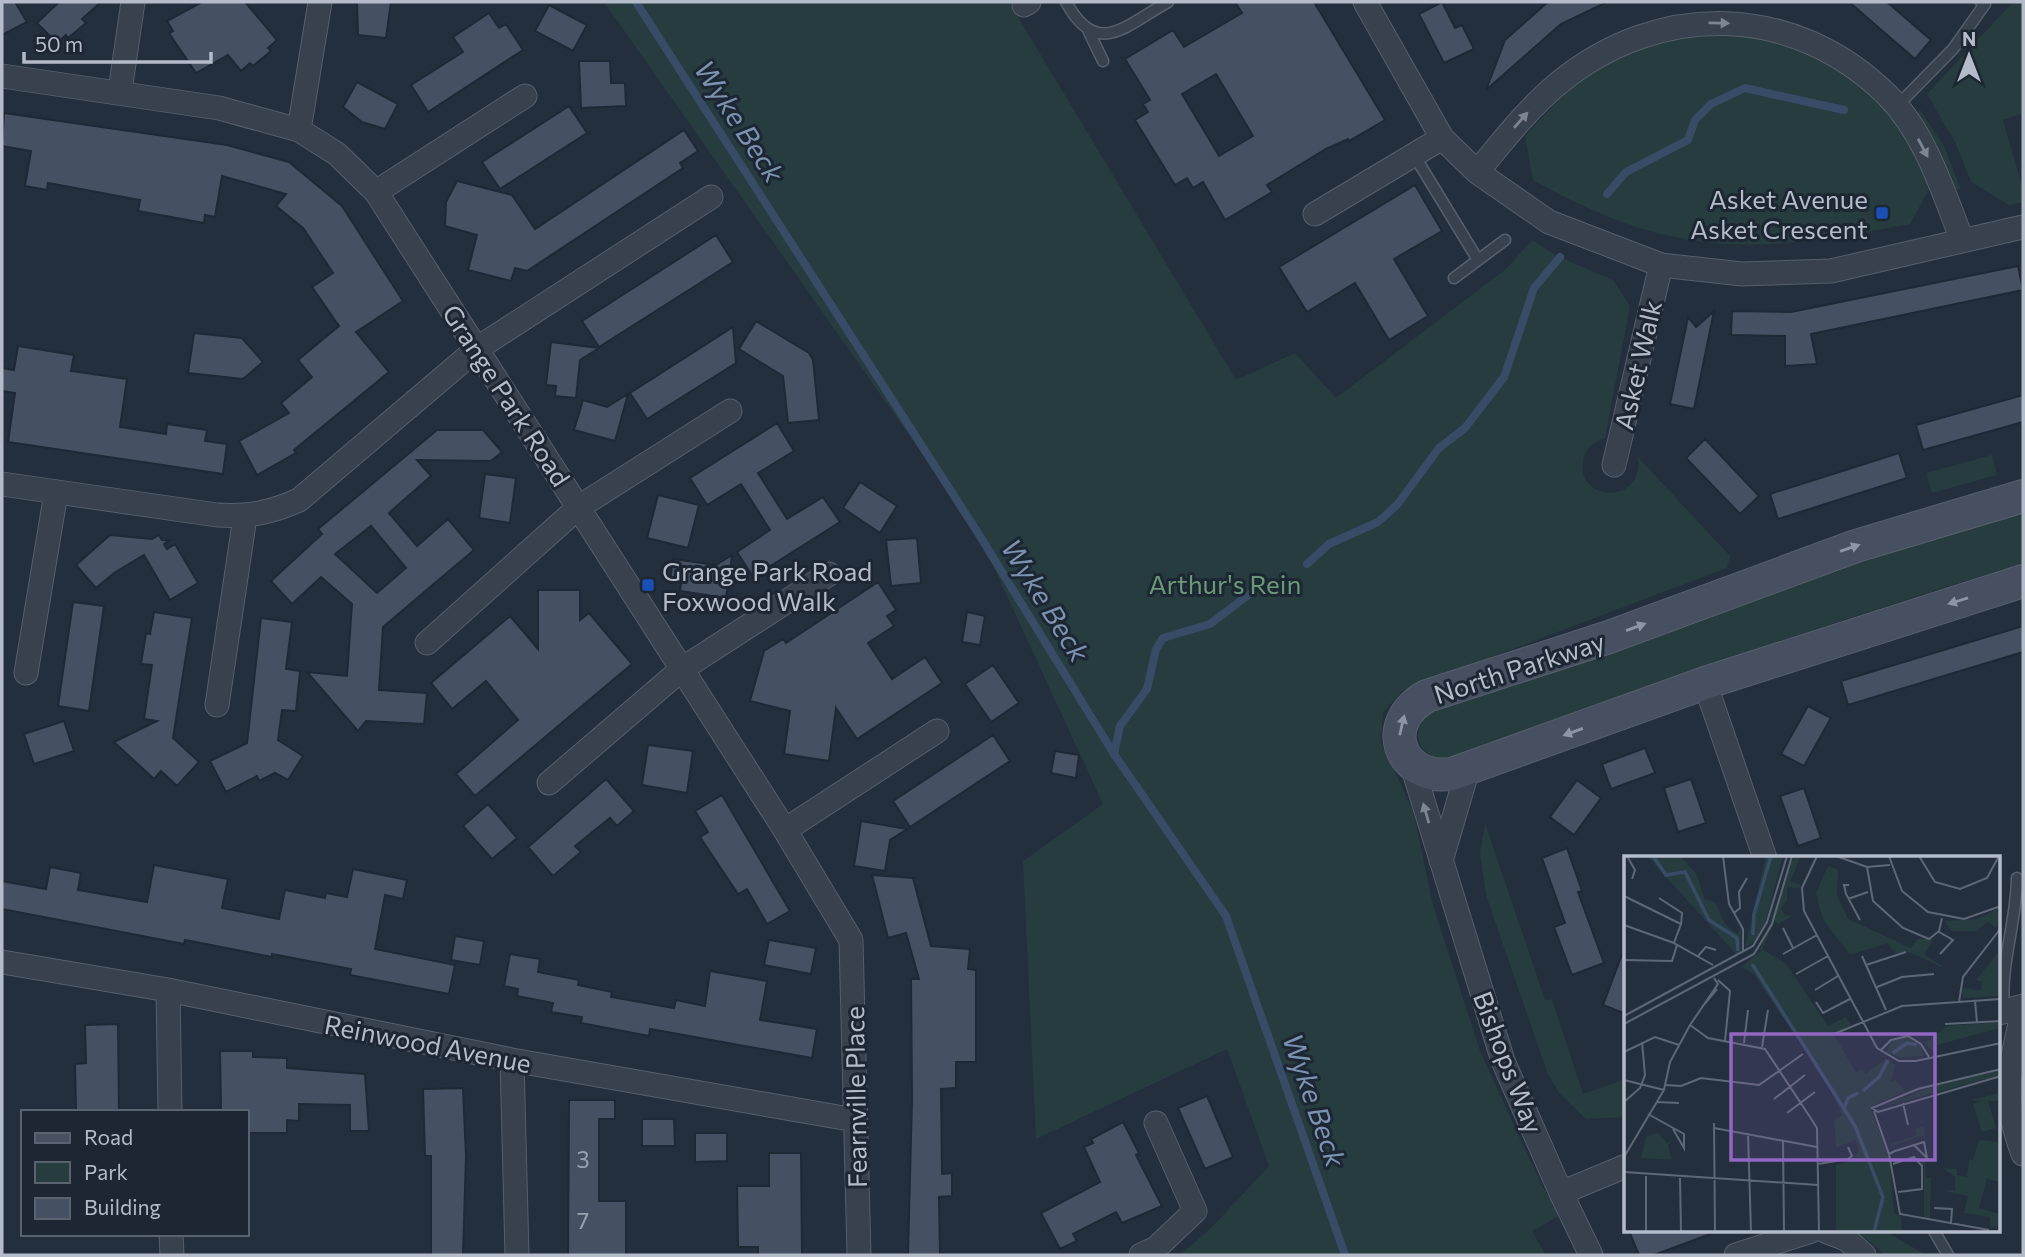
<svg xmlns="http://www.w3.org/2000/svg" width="2025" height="1257" viewBox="0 0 2025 1257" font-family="Commissioner,sans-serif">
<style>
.green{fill:#263c3f}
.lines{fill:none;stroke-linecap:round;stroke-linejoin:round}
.stream{stroke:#394c67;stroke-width:8}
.building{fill:#455162;stroke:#1f2835;stroke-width:2;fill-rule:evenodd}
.lane-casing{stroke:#565f6c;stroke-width:13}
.street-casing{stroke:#565f6c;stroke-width:25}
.secondary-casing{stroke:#565f6c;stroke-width:34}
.lane{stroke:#38414e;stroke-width:10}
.street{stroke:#38414e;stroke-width:23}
.secondary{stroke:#465061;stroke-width:32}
.oneway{fill:#7c8592}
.oneway2{fill:#8e96a5}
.transit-dot{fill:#1a4fb4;stroke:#1d2633;stroke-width:2.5}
.labels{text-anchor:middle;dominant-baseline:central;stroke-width:6;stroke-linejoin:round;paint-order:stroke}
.number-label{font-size:23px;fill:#98a1af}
.poi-label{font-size:26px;fill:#b4bcc9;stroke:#1d2633;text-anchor:end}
.street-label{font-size:26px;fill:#b4bcc9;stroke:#1d2633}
.park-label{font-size:26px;fill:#6b9a76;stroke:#1d2633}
.water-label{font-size:28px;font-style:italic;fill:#7c92b1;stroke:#1d2633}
.inset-river{fill:none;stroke:#394c67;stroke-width:3.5}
.inset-road{fill:none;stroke:#5e6776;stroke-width:2}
.view{fill:#9266c3;fill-opacity:0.15;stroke:#9266c3;stroke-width:3.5}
.inset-edge{fill:none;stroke:#b4bcc9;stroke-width:3.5}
</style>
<rect width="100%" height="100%" fill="#242f3e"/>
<path class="green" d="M604,2H1009L1236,380L1295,353L1336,398L1506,269L1532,240L1559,257L1613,280L1630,306L1605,438C1594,442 1585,448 1583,461C1576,502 1644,506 1638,457L1730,556L1727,568L1402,691L1383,713L1381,742L1413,811L1433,905L1480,1051L1542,1186L1561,1215L1532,1231L1546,1255H1180L1212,1227L1269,1166L1227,1049L1036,1139L1023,861L1103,804L978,533Z
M2013,2H2023V113L2003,120L2023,189V202L2009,205L1971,182L1956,144L1927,94Z
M1750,31C1773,39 1802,43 1822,55C1872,84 1912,132 1931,186L1910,224C1755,254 1675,260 1533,180L1525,136L1574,83L1604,61L1677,35Z
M1920,110L1943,144L1961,189L1954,190L1936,145L1916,113Z
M1992,455L1997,475L1932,493L1926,473Z
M2023,510V563C1829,623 1637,688 1446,759C1417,759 1407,726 1433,711L1835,567Z
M1485,823L1545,1000L1552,999L1583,1094L1626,1079V1117L1586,1119L1559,1093L1547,1072L1486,895L1480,853Z
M1852,1231H1885L1926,1255H1885L1872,1243Z"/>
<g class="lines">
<path class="stream" d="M636,2L978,533L1114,754L1226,916L1345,1255
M1607,194L1626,172L1688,140L1695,120L1711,104L1745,88L1844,110
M1307,564L1329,544L1378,522L1397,505L1439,448L1465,428L1504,377L1534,288L1560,257
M1114,754L1120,726L1147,689L1156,649L1163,638L1210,624L1259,587"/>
</g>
<path class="building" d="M2,2H15L27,22L2,35Z
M59,2H101L82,19L86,23L68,38L66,35L57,43L37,23Z
M202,2H245L277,40L268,48L271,51L253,66L250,63L241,71L228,55L196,73L169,33L173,31L167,21Z
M357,2H391L386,38L358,35Z
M1235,2H1314L1385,120L1349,141L1348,139L1326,149L1267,185L1272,192L1225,220L1203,182L1193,188L1187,178L1175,185L1135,120L1148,112L1143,104L1150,100L1125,59L1173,30L1184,47L1242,13ZM1216,74L1253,136L1219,156L1182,94Z
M1442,2L1455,28L1462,25L1474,49L1444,63L1419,14Z
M1548,2H1607L1561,24L1486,90L1505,40Z
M1849,2H1887L1931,40L1915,59Z
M549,5L587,25L573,51L535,31Z
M489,13L499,28L506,24L523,50L428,112L411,85L463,52L453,37Z
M579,61H610L611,83H625L626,106L581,108Z
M357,82L398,104L385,129L362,122L343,107Z
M569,106L587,133L500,189L482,162Z
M4,113L227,145L289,162L342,206L403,301L356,332L389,372L294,450L296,453L257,475L239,441L289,413L281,403L312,377L298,360L339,326L312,287L333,273L303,228L276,206L286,194L222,176L215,217L205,215L204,223L138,211L140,200L48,183L47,190L25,186L31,151L2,146Z
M684,130L698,151L680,163L683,168L527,271L515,268L511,281L468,270L477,235L445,226L446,202L457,181L512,195L535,229Z
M1415,185L1442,231L1394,259L1428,316L1389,340L1355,283L1307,312L1279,267Z
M716,235L733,262L599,347L582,321Z
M2018,266L2023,290L1811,334L1817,364L1785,366V336L1731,335L1732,311L1791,312Z
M1714,311L1694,409L1670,404L1688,317L1696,327Z
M756,321L809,353L813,360L819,420L788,423L783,376L739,349Z
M733,327L736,363L647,419L630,393Z
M194,333L242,338L263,362L243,379L188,373Z
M551,342L599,348L580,360L576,398L555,396L556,386L546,385Z
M18,346L74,355L71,371L127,379L120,427L166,434L167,424L207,430L205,441L227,444L223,474L8,442L15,393L2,391V368L14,370Z
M628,394L615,441L574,430L583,400L607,407Z
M2023,395V422L1923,450L1916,425Z
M777,423L794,451L758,473L787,519L823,497L840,522L753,577L737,552L770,530L741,484L707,505L690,478Z
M437,430H483L502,452L491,461L417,460L431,476L389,513L417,546L448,519L474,550L383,627L379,690L427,693L424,724L366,721L358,731L307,672L347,676L352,604L321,577L292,604L271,581L322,534L318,529ZM371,526L406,568L377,593L335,554Z
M1705,439L1759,496L1740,514L1686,458Z
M1899,453L1907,478L1778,519L1770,494Z
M485,474L516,478L510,523L479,518Z
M860,482L897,506L880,533L843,508Z
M658,495L699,505L688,548L647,538Z
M110,535L152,539L159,535L162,540H170L164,544L167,549L175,544L198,583L170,600L144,555L114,573L96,588L76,565Z
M917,538L921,583L891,586L886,540Z
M732,555L726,598L680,591L681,583L670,581L673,559L716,565Z
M878,582L896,610L887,616L894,626L868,643L892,679L925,657L942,683L857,739L836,708L829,761L784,754L790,711L750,701L764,651L783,639L786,643Z
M538,590H580V620L589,613L632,664L475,796L456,774L518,720L486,681L452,709L431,683L510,616L538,649Z
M73,602L104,606L89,711L58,706Z
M154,612L192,618L173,738L199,762L177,786L161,771L154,779L114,742L157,721L144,719L152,665L141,664L146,633L150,634Z
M967,612L985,616L980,645L962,642Z
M261,618L292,622L286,669L300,671L296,711L282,710L278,740L303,756L288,780L275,773L259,781L257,776L226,792L210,761L247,743Z
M2023,626V652L1848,705L1841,681Z
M993,665L1019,703L991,722L965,684Z
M1808,706L1831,718L1804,766L1781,754Z
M64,721L74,751L34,764L24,734Z
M993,735L1010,761L910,827L893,801Z
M648,745L693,751L687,793L642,785Z
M1645,748L1655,773L1611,789L1602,764Z
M1055,751L1079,755L1076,778L1051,773Z
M606,779L634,811L617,826L610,818L575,846L581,852L553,876L528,847Z
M1691,779L1706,823L1678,832L1664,788Z
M1577,780L1601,798L1574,835L1550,817Z
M1804,788L1821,838L1798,846L1780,796Z
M722,795L790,911L767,924L747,889L738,894L700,837L708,832L695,811Z
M488,804L517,838L492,859L463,826Z
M861,821L907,829L890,840L885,871L854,866Z
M1567,848L1582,891L1578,892L1604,963L1572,975L1554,927L1565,923L1542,858Z
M154,865L228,879L222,908L279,919L285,890L325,898L326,893L347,897L353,869L407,880L403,899L385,895L375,949L455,965L449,994L350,975L351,969L272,954V957L185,940L184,944L2,909V881L46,889L50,867L81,873L78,890L147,902Z
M872,875L913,878L931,946L970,949L968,969L976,970V1062H956V1088L941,1089L942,1174L952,1173V1196L939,1197L940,1255H908L912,1099L911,979H919L906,933L888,938Z
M455,936L484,941L480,965L451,960Z
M769,940L816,948L811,974L764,965Z
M1624,949L1626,950V1014L1603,1005Z
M510,954L540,959L538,972L579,980L578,985L612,992L611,997L674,1008L676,1000L705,1006L710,971L767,981L760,1020L817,1029L812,1058L650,1029L649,1036L581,1023L582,1017L551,1012L553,1003L517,996L518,989L504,986Z
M118,1024L119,1112H76L75,1064L86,1063L85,1025Z
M220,1051H253V1057L287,1058V1068L365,1074L369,1131H350V1105L299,1104V1121L287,1120V1133H247V1112L221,1110Z
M463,1088L466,1156L463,1255H431V1156H425L423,1089Z
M1207,1096L1233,1157L1205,1169L1178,1108Z
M569,1100H615V1119H599V1201H626V1255H568Z
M642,1119H674L675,1146H642Z
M1123,1122L1139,1153L1136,1155L1162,1206L1122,1223L1116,1212L1073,1234L1077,1241L1060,1249L1041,1213L1100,1182L1084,1147L1093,1143L1091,1139Z
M695,1133H727V1161L695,1162Z
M769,1153H801L802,1255H758V1247H738L737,1186H769Z
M1629,1231H1713V1233L1654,1255H1639Z"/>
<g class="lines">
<defs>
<path id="lane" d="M1066,2C1097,59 1125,26 1168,2
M1089,32L1103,61
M1896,107L1953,49L1985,4L1981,2
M1414,155L1478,260
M1454,278L1505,240
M2004,1011C2000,962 2016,926 2017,878
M1934,1231L1948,1255"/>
<path id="street" d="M1365,2L1442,138L1477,172L1549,222L1661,265L1742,274L1831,271L2023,227
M1024,5L1029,2
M2,76L219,108L299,130L337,154L376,192L785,830L851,940L859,1255
M120,91L133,2
M299,130L320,2
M1477,172C1503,141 1528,108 1560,82C1660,1 1794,3 1887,95C1925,133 1943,191 1962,240
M376,192L525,96
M1315,214L1442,138
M1614,465L1661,265
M2,484L217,515C248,517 270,513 299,500L478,348L711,197
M427,643L579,507L730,411
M26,673L56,493
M1705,683L1765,858
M217,705L245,517
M1412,765L1503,1061L1561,1193L1626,1166
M549,783L682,669L829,574
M785,830L937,731
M1441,861L1468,769
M2,962L168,990L512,1060L855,1120
M168,990L170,1112
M2023,1010C2010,1071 2000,1093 2023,1154
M1999,1013L2023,1006
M512,1060L517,1255
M1561,1193L1591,1255
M1825,1231L1846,1239L1864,1255
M171,1234L172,1255
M1141,1255L1156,1248L1195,1211L1156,1123
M1736,1255L1811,1231"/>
<path id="secondary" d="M2023,496L1856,546L1609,637L1427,696C1379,722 1398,781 1452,774L1705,683L2023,581"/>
</defs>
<use href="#lane" class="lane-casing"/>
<use href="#street" class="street-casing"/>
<use href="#secondary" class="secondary-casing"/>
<use href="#lane" class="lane"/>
<use href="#street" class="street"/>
<use href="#secondary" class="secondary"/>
</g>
<defs><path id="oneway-solid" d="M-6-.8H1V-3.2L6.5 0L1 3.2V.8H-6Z" transform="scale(1.75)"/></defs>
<g class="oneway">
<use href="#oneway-solid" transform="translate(1719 23) rotate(1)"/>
<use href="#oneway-solid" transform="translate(1521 120) rotate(-49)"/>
<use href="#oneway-solid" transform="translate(1923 148) rotate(62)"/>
<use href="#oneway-solid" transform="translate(1426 813) rotate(-106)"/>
</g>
<g class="oneway2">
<use href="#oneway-solid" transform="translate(1850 548) rotate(-19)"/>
<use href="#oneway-solid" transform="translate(1958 601) rotate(163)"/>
<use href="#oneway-solid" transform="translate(1636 627) rotate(-20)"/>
<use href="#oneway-solid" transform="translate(1402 725) rotate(-77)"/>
<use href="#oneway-solid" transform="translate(1573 732) rotate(160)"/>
</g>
<g class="transit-dot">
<rect x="1875" y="206" width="14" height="14" rx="3.5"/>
<rect x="641" y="578" width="14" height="14" rx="3.5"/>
</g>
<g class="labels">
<g class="number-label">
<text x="583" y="1159">3</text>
<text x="583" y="1220">7</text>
</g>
<g class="poi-label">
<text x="1868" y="198">Asket Avenue<tspan x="1868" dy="30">Asket Crescent</tspan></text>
<text x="662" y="570" text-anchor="start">Grange Park Road<tspan x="662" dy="30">Foxwood Walk</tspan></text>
</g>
<g class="street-label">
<text transform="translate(1637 365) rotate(-77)">Asket Walk</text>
<text transform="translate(507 395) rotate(57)">Grange Park Road</text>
<text transform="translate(1519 667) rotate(-18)">North Parkway</text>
<text transform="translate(428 1043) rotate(11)">Reinwood Avenue</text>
<text transform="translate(1509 1062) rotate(69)">Bishops Way</text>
<text transform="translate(855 1097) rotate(-91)">Fearnville Place</text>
</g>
<g class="park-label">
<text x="1225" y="583">Arthur's Rein</text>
</g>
<g class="water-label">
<text transform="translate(740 121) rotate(57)">Wyke Beck</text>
<text transform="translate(1046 600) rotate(58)">Wyke Beck</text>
<text transform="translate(1315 1100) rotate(71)">Wyke Beck</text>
</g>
</g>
<g transform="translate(1624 856)">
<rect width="376" height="376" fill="#242f3e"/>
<path d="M23,0H56L72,17L81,44L91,46L101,68L113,78L117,72V95L112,98ZM142,0H159L141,67L130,86L121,91ZM170,0H177L166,25L177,29L176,32L163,31V45L157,52L161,59H170L154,68L151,65L138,93L162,108L204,170L222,161L227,169L210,179L232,216L238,213L242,218L262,202L271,209L267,226L272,224L281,235L246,251L265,300L270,357L277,361L278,376H212V309L225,306L235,295L231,284L212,292L210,264L218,259L206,231L129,117L117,111L137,95L136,93ZM204,10L214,14L213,39L224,63L287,92L294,83H310L300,98L322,113L282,95L272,98L263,87L226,99L200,65L195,50L192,37ZM376,52L373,72L364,66L353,75H328L320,65L353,63ZM376,94V140L339,142L338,132L357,134L358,126L352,124ZM376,166V172L309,190L311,198L301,187L323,170ZM284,181L296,187L300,200L276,202L262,196L269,184ZM376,214V219L251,253L310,230ZM376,237V245H364L372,272L358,276L349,248L359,245L347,244ZM257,261L267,288L293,279L291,273L300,270L301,279L267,290ZM34,277L43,287L52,283L44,289L48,304L17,302L22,281ZM355,284L376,286V326L363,323L355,352L376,358V369L366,372V361L340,357L344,340L320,335L331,334V321L319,312L333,313V319L343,321L345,304H349ZM293,301L301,304L302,322H307L306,362L300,361V310Z" fill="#263c3f"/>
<path class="inset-river" d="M29,0L42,19L61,16L85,64L113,82L114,95M129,79L130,58L147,0M128,108L231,270L259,341L250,376M269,197L283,187L293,189M239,235L255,221L264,204M220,253L224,242L234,237"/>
<path class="inset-road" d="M3,0L11,14L8,23M99,0L105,48L119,73V95M193,0L178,32L180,55L253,192L275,205H292L377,187M212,0L243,11L266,9M265,0L278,35L304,56L340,63L377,50M295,0L311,26L336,33L363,22L375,0M243,11L249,45L279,72L305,83L315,75L318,62M225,29H220L222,38L236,64M0,40L57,68L50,87L89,109M35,42L58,57L57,69M224,43L244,36M110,57L116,52L115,36L123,22M0,69L50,87M159,72L169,92M315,76L329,84L316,98M159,98L193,79M74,100L82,91L92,94M238,100L262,154M0,104L48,105L53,89M242,109L282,96M172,118L204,100M94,124L106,135L101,185M253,131L278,121L310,118M191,134L214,120M351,145L353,166M192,146L199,157L226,143M335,146L339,121L377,72M78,151L93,133M0,160L129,90L143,66L163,0M0,168L130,98L148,68L168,0M321,168L377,165M66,169L84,182L141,193L186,261L193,272L195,376M210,178L278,150L377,143M120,187L124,154M138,191L144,154M256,195L267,184L284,180L297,188L305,201M0,196L31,181L55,189M377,213L294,233L248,252L254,256L377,220M0,224L40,234M42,229L57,230L77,222L135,229L179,198M150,243L181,219M0,246L16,232L21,219L18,186M33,246L55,247M279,247L284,269M250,255L265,298L271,295L300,286L303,302L290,289M163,257L191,236M24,258L60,278V292L49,273M90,267L91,376M90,272L193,291M124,277L127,376M159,285L160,376M265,298L276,358L365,374M0,301L40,234L46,206L66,169L94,128L90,122M194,308L224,303L228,300L224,291M269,308L290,301L298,310V333L274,336M0,316L194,329M56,322L57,376M310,352L328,353L327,367M22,376V320"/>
<path class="view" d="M107,178H311V304H107Z"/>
<rect width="376" height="376" class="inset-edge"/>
</g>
<rect width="2025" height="1257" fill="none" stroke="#b4bcc9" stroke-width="7"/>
<rect x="21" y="1110" width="228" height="126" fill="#1d2633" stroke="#59626f" stroke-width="2"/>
<rect x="35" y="1133" width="35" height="10" fill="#465061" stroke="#59626f" stroke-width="2"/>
<text x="84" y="1145" font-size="21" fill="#b4bcc9">Road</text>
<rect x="35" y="1162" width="35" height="21" fill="#263c3f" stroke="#59626f" stroke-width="2"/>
<text x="84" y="1180" font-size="21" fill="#b4bcc9">Park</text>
<rect x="35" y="1198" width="35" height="21" fill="#455162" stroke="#59626f" stroke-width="2"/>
<text x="84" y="1215" font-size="21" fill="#b4bcc9">Building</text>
<g transform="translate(1969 56)" stroke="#1d2633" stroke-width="5" paint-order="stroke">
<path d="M0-5L12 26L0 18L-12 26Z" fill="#b4bcc9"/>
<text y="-10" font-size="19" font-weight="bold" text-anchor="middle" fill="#b4bcc9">N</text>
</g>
<path d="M24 52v10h187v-10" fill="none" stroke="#b4bcc9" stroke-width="3.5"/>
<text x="35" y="52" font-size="21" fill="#b4bcc9" stroke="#1d2633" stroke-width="5" paint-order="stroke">50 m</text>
</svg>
